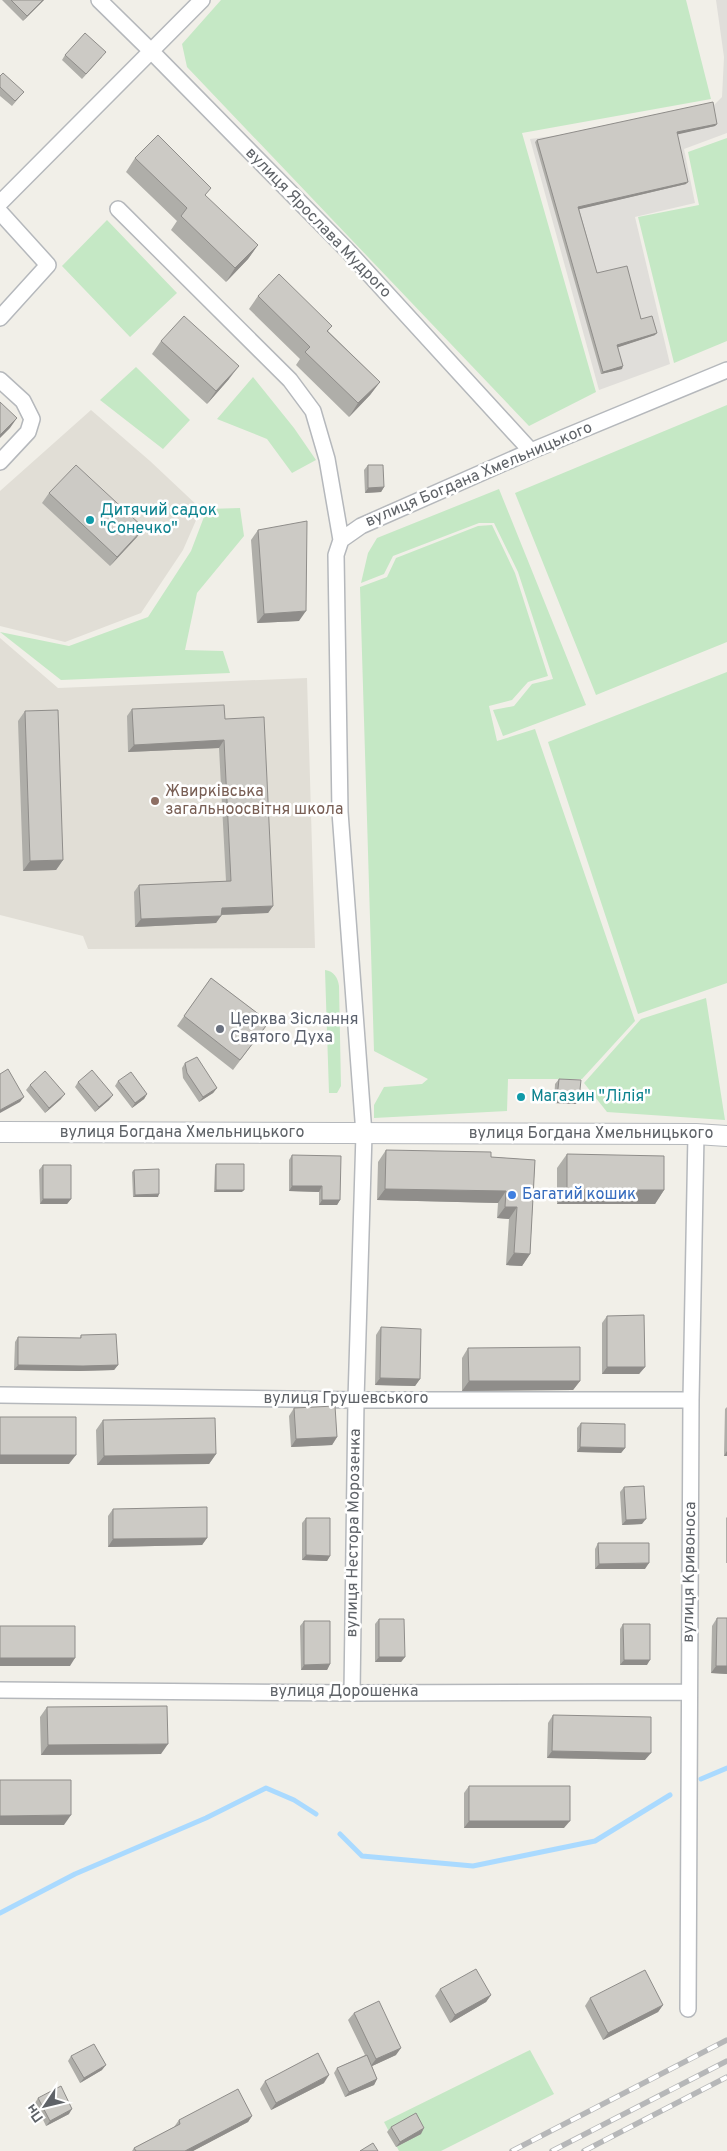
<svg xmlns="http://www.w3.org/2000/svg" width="727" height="2151" viewBox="0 0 727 2151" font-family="Overpass,sans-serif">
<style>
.industrial{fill:#e0deda}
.education{fill:#e1ded6}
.green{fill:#c5e8c5}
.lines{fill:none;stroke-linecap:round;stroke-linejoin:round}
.stream{stroke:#aadaff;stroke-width:5}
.minor-casing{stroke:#b5b8bc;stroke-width:18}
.tertiary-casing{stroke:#b5b8bc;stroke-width:22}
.minor{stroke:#fff;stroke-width:15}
.tertiary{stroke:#fff;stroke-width:20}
.rail-casing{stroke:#b6b7b8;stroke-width:5.5}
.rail{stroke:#fff;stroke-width:4;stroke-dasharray:11;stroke-linecap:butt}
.wall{fill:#afaea9}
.shaded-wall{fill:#8f8d8a}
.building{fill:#cccac5;stroke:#8f8d8a}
.culture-dot{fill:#0f9aa8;stroke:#fff;stroke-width:2}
.education-dot{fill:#8d6e63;stroke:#fff;stroke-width:2}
.worship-dot{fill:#6b7280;stroke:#fff;stroke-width:2}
.shop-dot{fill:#3f7fe0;stroke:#fff;stroke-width:2}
.labels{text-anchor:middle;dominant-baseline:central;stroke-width:5;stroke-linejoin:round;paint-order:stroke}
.street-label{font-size:16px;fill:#5f6368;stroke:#fff}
.culture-label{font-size:16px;fill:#0d838f;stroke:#fff;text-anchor:start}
.education-label{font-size:16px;fill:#785e54;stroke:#fff;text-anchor:start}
.worship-label{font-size:16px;fill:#5b616d;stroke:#fff;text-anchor:start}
.shop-label{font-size:16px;fill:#366cbe;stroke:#fff;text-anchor:start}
</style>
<rect width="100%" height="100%" fill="#f1efe8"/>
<path class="industrial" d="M716,0H727V133L684,149L695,203L635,217L670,364L599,390L530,139L582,132L711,108L722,97L724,57Z"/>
<path class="education" d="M91,410L150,461L201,509L183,550L141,613L65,642L0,626V491Z
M0,638L58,688L307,678L315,948L88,949L83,936L0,915Z"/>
<path class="green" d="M221,0H686L711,99L522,133L596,392L529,426L187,67L182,44Z
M727,138V341L674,363L638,217L699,205L688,152Z
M107,220L177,293L130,337L62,266Z
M136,367L190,420L163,449L100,400Z
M253,377L294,428L316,460L292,473L267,439L217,419Z
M727,405V642L596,695L515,493Z
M499,489L586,705L503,736L493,710L514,706L532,684L553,679L518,572L494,523H479L393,556L384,574L361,583L368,553L377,538Z
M240,508L244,536L197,593L185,650L223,651L230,673L61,680L0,632L69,646L148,617L191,551L207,509Z
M492,525L515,573L548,676L528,682L512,700L489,706L497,741L535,729L635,1021L582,1079H508L507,1111L374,1118V1105L384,1087L422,1084L428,1079L374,1051L360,587L387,577L396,558L478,526Z
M727,672V983L638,1014L548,742Z
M325,970C334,971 338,978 339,986L341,1086L337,1093H329Z
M706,998L725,1120L607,1112L584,1083L641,1019Z
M530,2050L554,2094L441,2151H399L384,2122Z"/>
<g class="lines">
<path class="stream" d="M701,1779L727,1768
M340,1834L362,1856L473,1866L595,1841L670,1795
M0,1913L75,1874L206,1818L266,1788L294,1800L316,1814"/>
<defs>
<path id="minor" d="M99,0L152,52L347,250L531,451
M0,203L202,0
M118,209L290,380L313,411L327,459L341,540
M0,212L48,265L0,318
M0,380L23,401L32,419L28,432L0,462
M0,1395L356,1400H691
M0,1690L352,1693L689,1692
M352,1693L356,1400L364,1134L340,812L336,555L341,540L361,526L531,451L727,370
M688,2009L691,1400L696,1134"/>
<path id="tertiary" d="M0,1132L696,1134L727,1136"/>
</defs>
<use href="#minor" class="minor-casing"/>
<use href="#tertiary" class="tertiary-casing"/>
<use href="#minor" class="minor"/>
<use href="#tertiary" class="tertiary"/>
<defs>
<path id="rail" d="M512,2151L727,2040
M552,2151L727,2061
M584,2151L727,2077"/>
</defs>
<use href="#rail" class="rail-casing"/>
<use href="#rail" class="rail"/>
</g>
<path class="wall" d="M2,0H44L23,21Z
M65,55L102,57L82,79L62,60Z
M0,76L24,92L12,106L0,96Z
M717,124L715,126L677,134L686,184L579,209L597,273L641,319L655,335L618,347L622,369L601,374L535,142L537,140Z
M135,158L258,245L248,259L226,282L171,230L177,221L126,172Z
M258,296L332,326L328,331L380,382L370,395L349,417L296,365L300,359L249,309Z
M161,341L229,379L207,404L152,354Z
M368,465L384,487L381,492L365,493L364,470Z
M49,493L137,537L110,566L42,503Z
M258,530L299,621L257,623L251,540Z
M132,709L225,719L273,906L268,913L221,915L216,923L135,927L134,892L139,885L226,881L219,748L128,752L127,716Z
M25,711L63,860L56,870L23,871L18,721Z
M211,978L269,1022L233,1070L177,1026Z
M185,1063L217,1088L213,1093L199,1102L183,1078L182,1068Z
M559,1079L576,1104L554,1103L555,1084Z
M118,1081L147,1094L144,1099L132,1108L115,1086Z
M78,1082L113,1095L109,1100L95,1112L75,1087Z
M30,1085L61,1099L45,1113L26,1090Z
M386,1150L535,1160L530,1254L522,1266L506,1265L509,1219L497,1218L498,1203L377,1200L378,1162Z
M567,1154L664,1190L655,1204H557V1168Z
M292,1155L340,1200L337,1205H319V1192L289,1191V1160Z
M216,1164L242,1192H214L215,1166Z
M43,1165L71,1199L67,1204H40L39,1170Z
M134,1170L158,1197H133L132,1172Z
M607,1316L645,1367L639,1374H602V1323Z
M381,1327L420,1379L415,1386L375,1385L376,1335Z
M81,1335L118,1365L114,1370L79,1371L14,1370L15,1342L18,1337L80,1338Z
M468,1348L580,1381L573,1390L462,1391V1358Z
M727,1407V1456H724L725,1409Z
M294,1408L337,1437L332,1445L291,1447L289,1416Z
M103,1420L216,1454L209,1464L97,1465L96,1430Z
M581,1423L625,1448L621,1453L577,1452V1428Z
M624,1487L642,1524L622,1525L620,1492Z
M113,1509L207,1538L202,1545L108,1547V1516Z
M727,1517V1563H726V1518Z
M306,1518L330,1556L327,1561L302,1560V1523Z
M598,1543L645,1569H595V1549Z
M717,1618H727V1674L711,1673L712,1626Z
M379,1619L405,1657L401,1662H375V1624Z
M304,1621L330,1664L327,1670H301L300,1626Z
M623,1624L647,1665H620V1629Z
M47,1707L161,1754L41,1755L40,1717Z
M553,1715L645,1760L547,1758L548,1723Z
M469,1786L564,1828H464V1793Z
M440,1989L491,1995L486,2002L450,2023L435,1996Z
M590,1998L663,2005L658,2012L603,2040L585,2006Z
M354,2013L396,2055L372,2066L377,2079L374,2085L345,2097L334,2073L337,2068L365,2055L348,2020Z
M71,2056L102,2070L80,2083L68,2061Z
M265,2081L324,2083L271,2110L260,2089Z
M38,2098L69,2114L46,2126L35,2103Z
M252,2116L248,2122L193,2151H132L134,2148L174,2127L179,2120Z
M391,2127L421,2134L396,2147L387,2132Z"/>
<path class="shaded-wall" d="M43,0H44L23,21L27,16Z
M717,124L715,126L675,135L677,132Z
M688,182L686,184L576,210L578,207Z
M258,245L248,259L226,282L235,268Z
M657,333L655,335L616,348L617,345Z
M239,366L229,379L207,404L216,391Z
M623,366L622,369L601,374L603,372Z
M380,382L370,395L349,417L358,403Z
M17,418L10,428L0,438V435Z
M384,487L381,492L365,493L368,488Z
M144,528L137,537L110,566L117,557Z
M306,611L299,621L257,623L264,614Z
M224,740L219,748L128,752L134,745Z
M63,860L56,870L23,871L30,861Z
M273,906L268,913L217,915L222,908Z
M221,916L216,923L135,927L141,919Z
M217,1088L213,1093L199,1102L203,1097Z
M65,1094L61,1099L45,1113L49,1108Z
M147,1094L144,1099L132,1108L135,1103Z
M113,1095L109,1100L95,1112L99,1107Z
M24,1097L20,1102L0,1113V1110Z
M557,1098L579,1099L576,1104L554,1103Z
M292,1186H322L319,1192L289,1191Z
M385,1189L506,1191L498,1203L377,1200Z
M216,1190H244L242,1192H214Z
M567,1190H664L655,1204H557Z
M159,1194L158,1197H133L135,1195Z
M43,1199H71L67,1204H40Z
M322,1200H340L337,1205H319Z
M505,1207H517L509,1219L497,1218Z
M514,1253L530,1254L522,1266L506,1265Z
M18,1365H118L114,1370L79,1371L14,1370Z
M607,1367H645L639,1374H602Z
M380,1378L420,1379L415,1386L375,1385Z
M469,1381H580L573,1390L462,1391Z
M337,1437L332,1445L291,1447L296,1439Z
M580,1447L625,1448L621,1453L577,1452Z
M727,1451V1456H724Z
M216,1454L209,1464L97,1465L104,1456Z
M0,1455H76L69,1464H0Z
M646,1519L642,1524L622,1525L626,1520Z
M207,1538L202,1545L108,1547L113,1539Z
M306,1555L330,1556L327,1561L302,1560Z
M649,1563L645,1569H595L599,1564Z
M379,1657H405L401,1662H375Z
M0,1658H75L70,1666H0Z
M624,1660H650L647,1665H620Z
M330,1664L327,1670H301L304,1665Z
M716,1666H727V1674L711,1673Z
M168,1744L161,1754L41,1755L48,1745Z
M552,1751L651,1753L645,1760L547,1758Z
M71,1815L64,1825H0V1816Z
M469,1821H570L564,1828H464Z
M491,1995L486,2002L450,2023L455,2015Z
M663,2005L658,2012L603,2040L608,2033Z
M401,2048L396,2055L370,2067L376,2059Z
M106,2065L102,2070L80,2083L84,2078Z
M329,2075L324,2083L271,2110L276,2103Z
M377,2079L374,2085L345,2097L349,2092Z
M72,2109L69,2114L46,2126L50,2121Z
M252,2116L248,2122L193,2151H185Z
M424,2128L421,2134L396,2147L400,2142Z"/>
<path class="building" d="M11,0H43L27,16Z
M85,33L106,52L86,74L65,55Z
M3,73L24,92L15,101L0,87V76Z
M713,102L717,124L677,132L688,182L578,207L597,273L627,266L641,319L652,316L657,333L617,345L623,366L603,372L537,140Z
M158,135L211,188L205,195L258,245L235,268L181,216L187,208L135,158Z
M279,274L332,326L327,331L380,382L358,403L305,352L310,347L258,296Z
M184,316L239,366L216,391L161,341Z
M0,402L17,418L0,435Z
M76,465L144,528L117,557L49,493Z
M368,465H383L384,487L368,488Z
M307,521L306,611L264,614L258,530Z
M224,705L225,719L264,717L273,906L222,908L221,916L141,919L139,885L231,881L224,740L134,745L132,709Z
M58,710L63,860L30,861L25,711Z
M211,978L269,1022L240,1060L184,1016Z
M197,1057L217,1088L203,1097L187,1073L185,1063Z
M8,1069L24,1097L0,1110V1074Z
M92,1070L113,1095L99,1107L78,1082Z
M45,1071L65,1094L49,1108L30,1085Z
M131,1072L147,1094L135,1103L118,1081Z
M559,1079L581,1080L579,1099L557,1098Z
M386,1150L491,1152V1157L535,1160L530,1254L514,1253L517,1207H505L506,1191L385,1189Z
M567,1154L664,1156V1190H567Z
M292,1155L341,1156L340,1200H322V1186H292Z
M216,1164H244V1190H216Z
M43,1165H71V1199H43Z
M159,1169V1194L135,1195L134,1170Z
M644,1315L645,1367H607V1316Z
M381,1327L421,1329L420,1379L380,1378Z
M116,1334L118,1365L83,1366L18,1365V1337L81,1338V1335Z
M580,1347V1381H469L468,1348Z
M335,1406L337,1437L296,1439L294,1408Z
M0,1417H76V1455H0Z
M215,1418L216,1454L104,1456L103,1420Z
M581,1423L625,1424V1448L580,1447Z
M644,1486L646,1519L626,1520L624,1487Z
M207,1507V1538L113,1539V1509Z
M306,1518H330V1556L306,1555Z
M598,1543H649V1563L599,1564Z
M717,1618H727V1666H716Z
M379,1619H404L405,1657H379Z
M304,1621H330V1664L304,1665Z
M623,1624H650V1660H624Z
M0,1626H75V1658H0Z
M167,1706L168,1744L48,1745L47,1707Z
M553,1715L651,1717V1753L552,1751Z
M0,1780H71V1815L0,1816Z
M469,1786H570V1821H469Z
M476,1969L491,1995L455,2015L440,1989Z
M645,1970L663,2005L608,2033L590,1998Z
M379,2001L401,2048L376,2059L354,2013Z
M94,2044L106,2065L84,2078L71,2056Z
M318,2053L329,2075L276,2103L265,2081Z
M367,2055L377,2079L349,2092L337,2068Z
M61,2086L72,2109L50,2121L38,2098Z
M238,2089L252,2116L185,2151H136L134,2148L180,2124L179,2120Z
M416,2113L424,2128L400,2142L391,2127Z
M373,2143L378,2151H360Z"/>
<g class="culture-dot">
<circle cx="90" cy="520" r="5"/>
<circle cx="521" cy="1097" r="5"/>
</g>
<circle class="education-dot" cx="155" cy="801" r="5"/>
<circle class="worship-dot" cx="220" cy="1029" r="5"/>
<circle class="shop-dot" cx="512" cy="1195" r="5"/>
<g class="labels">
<g class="street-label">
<text transform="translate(318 223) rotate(46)">вулиця Ярослава Мудрого</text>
<text transform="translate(479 475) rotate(-23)">вулиця Богдана Хмельницького</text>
<text x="182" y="1133">вулиця Богдана Хмельницького</text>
<text x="591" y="1134">вулиця Богдана Хмельницького</text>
<text x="346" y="1399">вулиця Грушевського</text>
<text transform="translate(354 1533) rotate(-89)">вулиця Нестора Морозенка</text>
<text transform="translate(690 1572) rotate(-89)">вулиця Кривоноса</text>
<text x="344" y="1692">вулиця Дорошенка</text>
</g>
<g class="culture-label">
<text x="100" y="511">Дитячий садок<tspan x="100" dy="18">"Сонечко"</tspan></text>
<text x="531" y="1097">Магазин "Лілія"</text>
</g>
<g class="education-label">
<text x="165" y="792">Жвирківська<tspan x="165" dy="18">загальноосвітня школа</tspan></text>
</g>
<g class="worship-label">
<text x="230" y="1020">Церква Зіслання<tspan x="230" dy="18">Святого Духа</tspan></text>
</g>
<g class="shop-label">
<text x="522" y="1195">Багатий кошик</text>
</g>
</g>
<g transform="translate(45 2106) rotate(235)" stroke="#ffffff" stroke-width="4" paint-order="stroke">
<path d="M0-4L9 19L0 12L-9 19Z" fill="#5f6368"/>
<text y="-8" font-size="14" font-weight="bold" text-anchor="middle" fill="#5f6368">Пн</text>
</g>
</svg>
